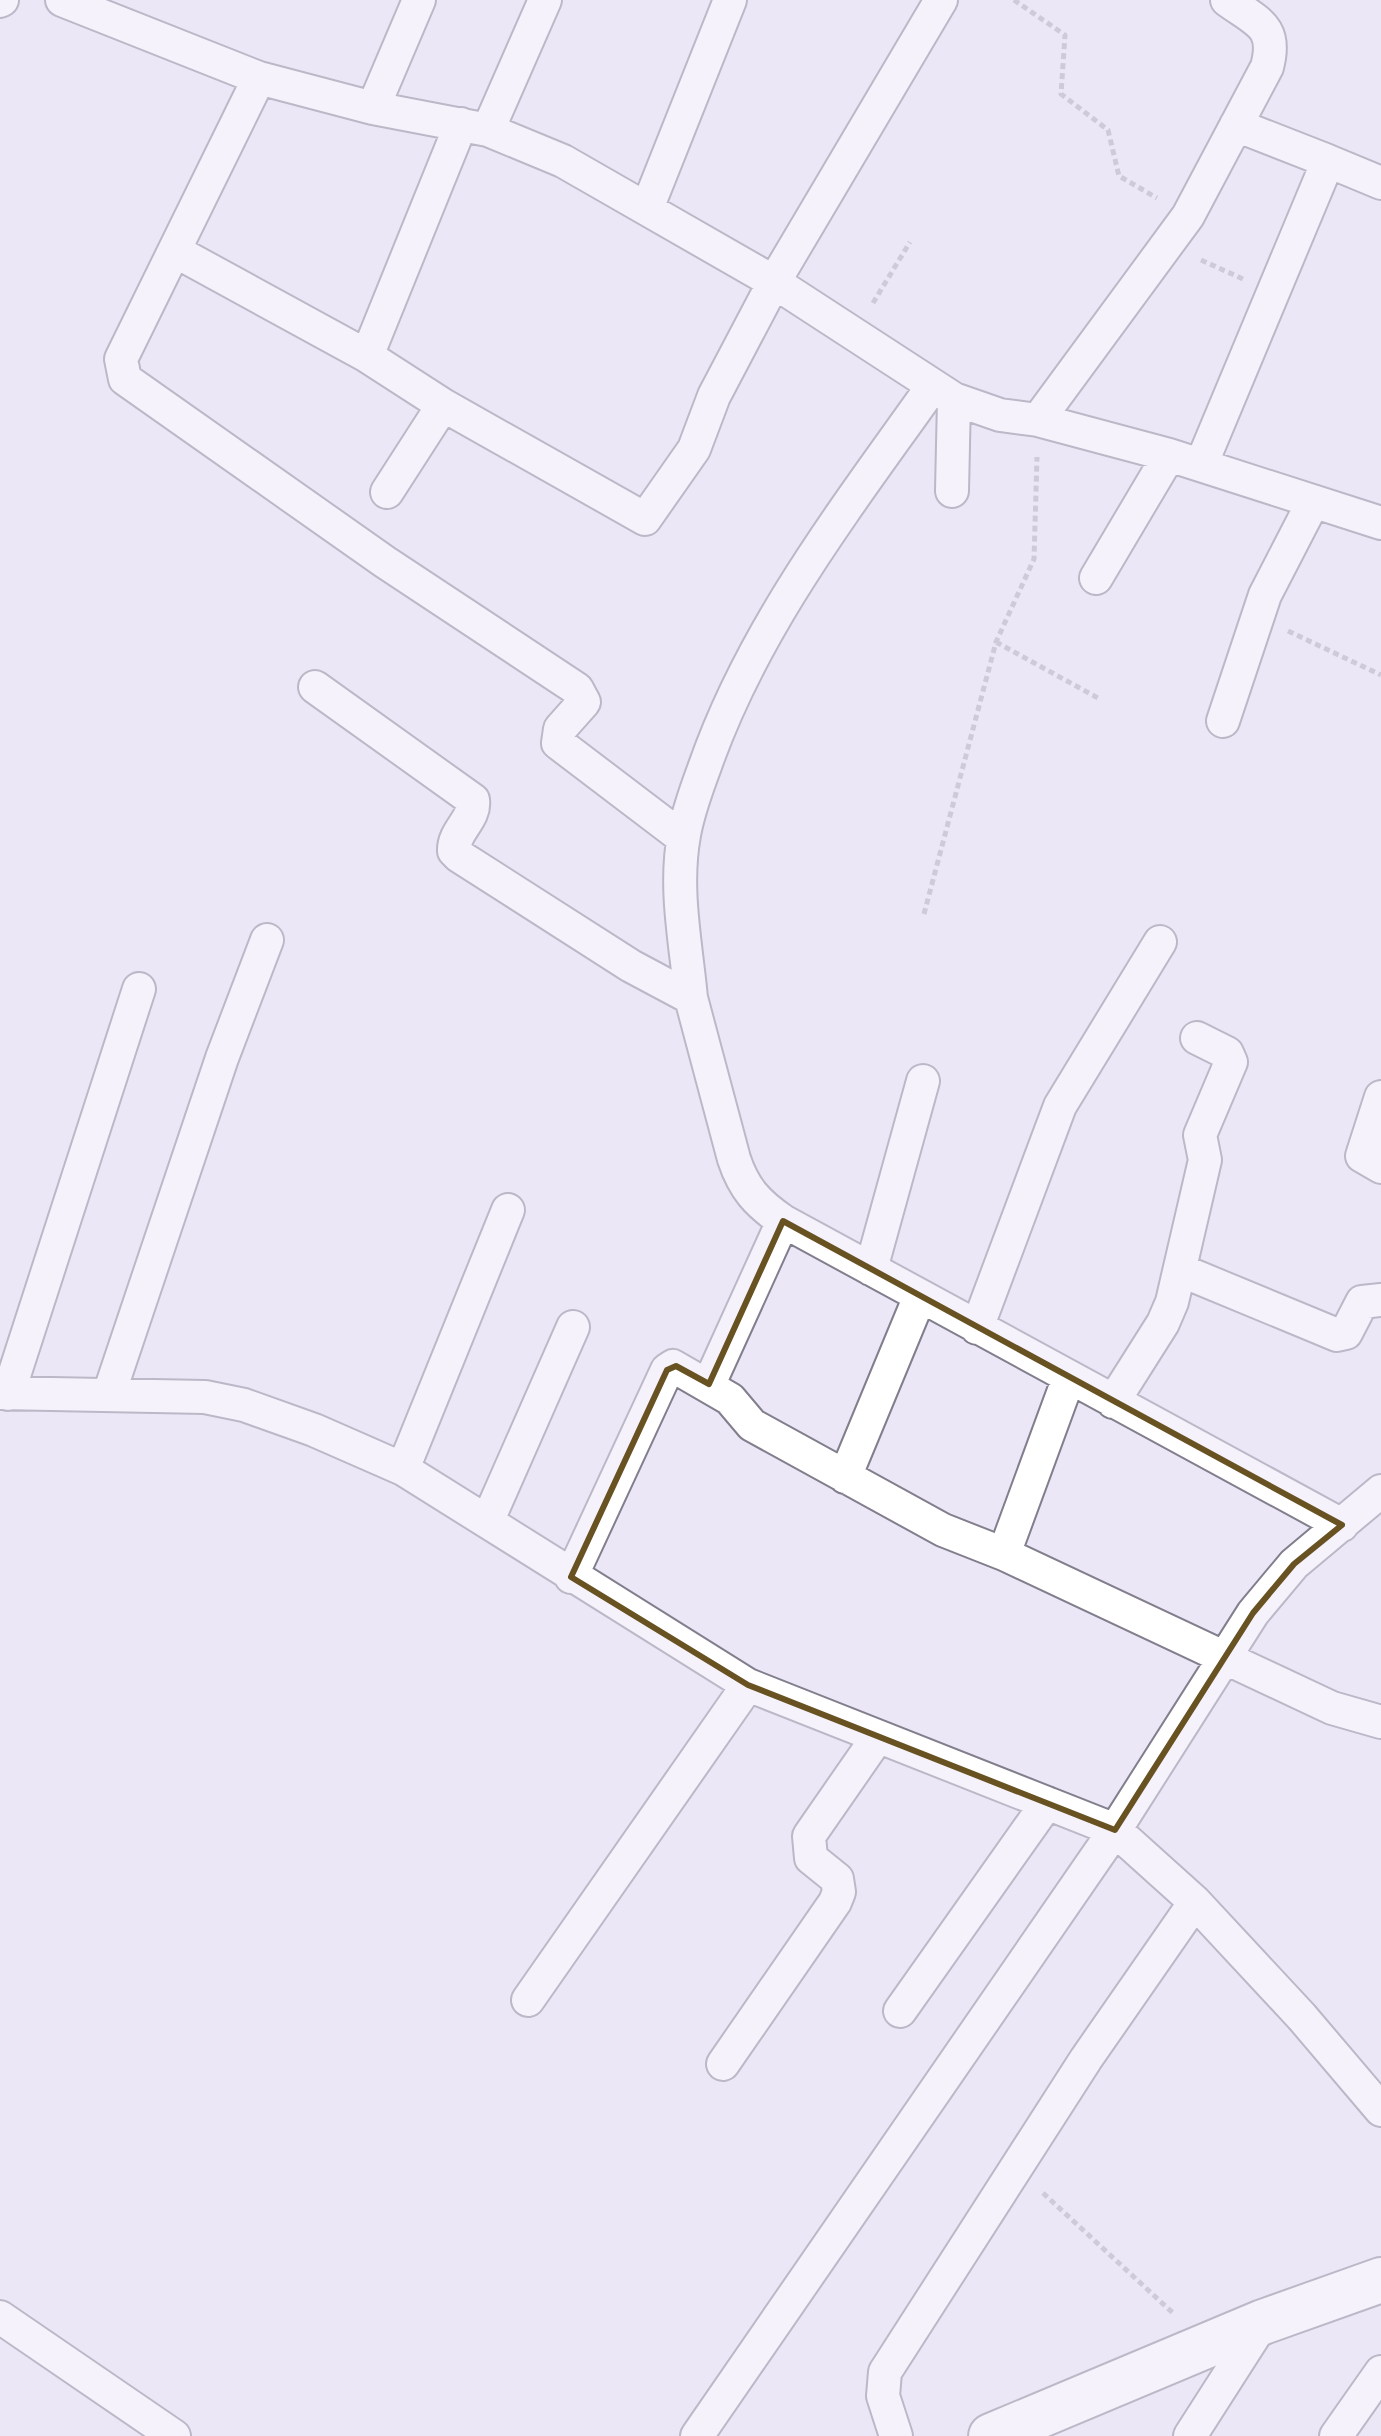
<svg xmlns="http://www.w3.org/2000/svg" width="1381" height="2436" viewBox="0 0 1381 2436" font-family="'Playfair Display',serif">
<style>
.lines{fill:none;stroke-linecap:round;stroke-linejoin:round}
.minor-casing{stroke:#827e8c;stroke-width:36}
.primary-casing{stroke:#827e8c;stroke-width:48}
.path{stroke:#aba7b4;stroke-width:5;stroke-dasharray:6 4;stroke-linecap:butt}
.minor{stroke:#fff;stroke-width:32}
.primary{stroke:#fff;stroke-width:44}
.marked{fill:none;stroke:#685222;stroke-width:6;stroke-linejoin:round}
</style>
<rect width="100%" height="100%" fill="#ece7f7"/>
<g class="lines">
<defs>
<path id="minor" d="M62,0L259,78L373,108L488,130L563,161L774,282L954,399L1000,415L1038,420L1169,455L1381,523
M0,1L2,0
M259,78L121,359L125,379L385,562L577,689L584,702L560,729L558,743L683,838
M373,108L419,0
M488,130L545,0
M1328,161L1381,183
M648,206L730,0
M175,251L367,356L443,405L645,519L694,449L714,396L774,282L941,0
M367,356L461,124
M1038,420L1188,216L1267,67C1278,26 1257,22 1227,0
M1201,465L1328,161L1236,125
M952,491L954,399
M387,492L443,405
M1096,578L1169,455
M315,687L473,800C476,819 453,831 454,851L459,856L631,966L691,998C686,944 674,889 684,835C688,811 697,788 705,766C754,626 847,507 932,387
M1223,721L1265,595L1313,502
M691,998L734,1159C744,1189 757,1203 783,1221L1342,1525
M1381,1097L1362,1156L1381,1167
M871,1269L923,1081
M1180,1270L1337,1335L1346,1333L1362,1302L1381,1300
M977,1328L1060,1106L1160,942
M709,1384L783,1221
M0,1393L205,1397L244,1405L314,1430L403,1469L748,1685L1115,1830L1195,1902L1302,2017L1381,2110
M8,1394L139,989
M109,1394L222,1058L267,940
M1113,1402L1163,1323L1172,1302L1205,1160L1200,1135L1231,1062L1227,1053L1197,1038
M403,1469L508,1210
M845,1477L920,1296
M488,1520L573,1327
M1004,1554L1069,1377
M571,1577L667,1370L673,1366L730,1399L752,1425L943,1530L1004,1554L1332,1708L1381,1722
M528,2000L748,1685
M900,2011L1047,1803
M723,2064L835,1902L839,1892L837,1879L811,1858L809,1836L877,1738
M0,2317L174,2436
M697,2436L1115,1830L1253,1613L1294,1564L1381,1491
M896,2436L883,2396L885,2372L1086,2059L1195,1902
M1190,2436L1263,2322
M1336,2436L1381,2372"/>
<path id="primary" d="M991,2436L1263,2322L1381,2280"/>
</defs>
<use href="#minor" class="minor-casing"/>
<use href="#primary" class="primary-casing"/>
<path class="path" d="M1014,0L1065,35L1061,94L1108,130L1119,176L1157,198
M1201,260L1243,279
M873,303L910,242
M1288,631L1381,675
M996,642L1098,698
M924,914L996,642L1034,559L1037,457
M1043,2193L1174,2314"/>
<use href="#minor" class="minor"/>
<use href="#primary" class="primary"/>
</g>
<path d="M0 0H1381V2436H0ZM783,1221L1342,1525L1294,1564L1253,1613L1115,1830L748,1685L571,1577L667,1370L676,1366L709,1384Z" fill="#ece7f7" fill-opacity=".55" fill-rule="evenodd"/>
<path class="marked" d="M783,1221L1342,1525L1294,1564L1253,1613L1115,1830L748,1685L571,1577L667,1370L676,1366L709,1384Z"/>
</svg>
